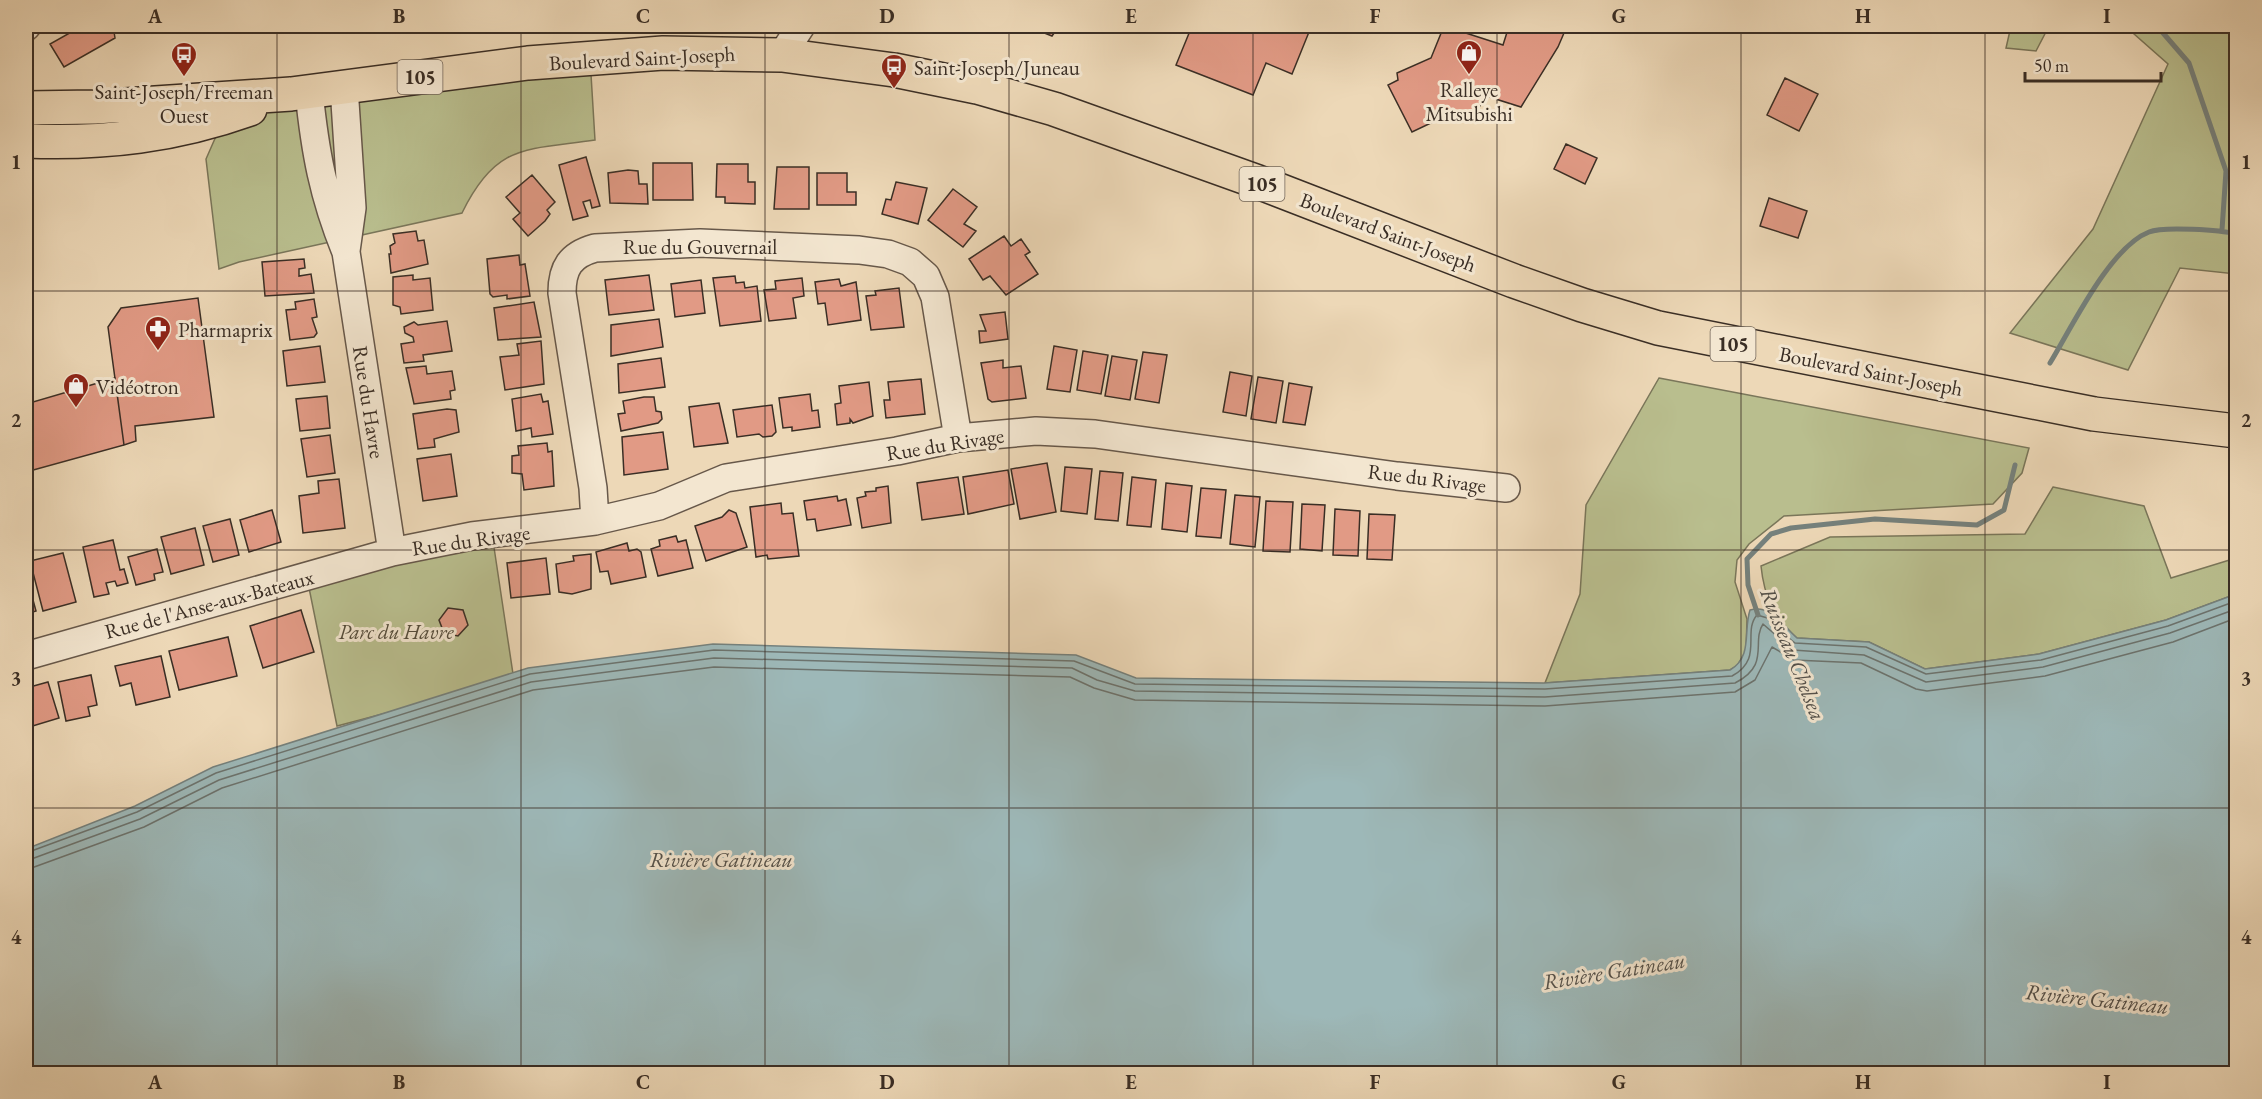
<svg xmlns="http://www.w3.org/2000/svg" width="2262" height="1099" viewBox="0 0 2262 1099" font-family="'EB Garamond',serif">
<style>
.green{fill:#b9be8e;stroke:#7a765a;stroke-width:1.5}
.water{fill:#9db8b8;stroke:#75817d;stroke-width:1.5}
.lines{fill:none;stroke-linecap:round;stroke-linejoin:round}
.shore{stroke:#6c736e;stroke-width:1.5}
.stream{stroke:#75817d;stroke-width:5}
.building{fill:#e19a85;stroke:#3a2e25;stroke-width:1.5}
.minor-casing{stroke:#67584a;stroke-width:30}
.major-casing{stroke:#3a2e25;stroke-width:36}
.minor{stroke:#f3e6d0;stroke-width:27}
.major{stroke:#edd8b7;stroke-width:33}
.grid{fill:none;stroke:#3a2e25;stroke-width:1.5;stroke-opacity:0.55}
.labels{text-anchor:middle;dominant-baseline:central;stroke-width:6;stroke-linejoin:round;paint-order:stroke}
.shield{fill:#f3e6d0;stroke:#726558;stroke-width:1.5}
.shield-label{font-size:20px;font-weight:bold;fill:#3a2e25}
.street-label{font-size:21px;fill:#3a2e25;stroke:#f3e6d0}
.poi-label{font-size:21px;fill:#3a2e25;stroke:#f3e6d0;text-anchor:start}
.park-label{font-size:21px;font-style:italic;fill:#534b3a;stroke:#f3e6d0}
.water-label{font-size:22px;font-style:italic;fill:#53504a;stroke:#f3e6d0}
.neatline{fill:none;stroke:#3a2e25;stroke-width:2}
.grid-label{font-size:20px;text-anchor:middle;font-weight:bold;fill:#3a2e25}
</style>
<rect width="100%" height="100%" fill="#edd8b7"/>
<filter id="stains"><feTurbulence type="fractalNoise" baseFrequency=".00333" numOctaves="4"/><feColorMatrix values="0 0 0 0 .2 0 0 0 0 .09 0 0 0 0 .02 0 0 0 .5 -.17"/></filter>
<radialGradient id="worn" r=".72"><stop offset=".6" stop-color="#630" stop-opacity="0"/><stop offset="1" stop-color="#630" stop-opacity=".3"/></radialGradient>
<path class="green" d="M2011,26H2049L2036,51L2006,48Z
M2125,26H2236V274L2180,268L2128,370L2010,333L2093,229L2168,64Z
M590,58L595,140C526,150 496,143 462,213L239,262L219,269L206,159L224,118Z
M1659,378L2029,448L2022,473L1993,504L1784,516L1749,544L1737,560L1735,582L1747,619L1746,651L1737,666L1730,670L1545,683L1580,594L1586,505Z
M2053,487L2144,506L2171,578L2236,558V594L2166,620L2039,654L1925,669L1869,642L1797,638C1774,619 1764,596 1761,566L1830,537L2025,534Z
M492,534L513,674L413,706L337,726L307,578Z"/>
<path class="water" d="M2236,594V1073H26V849L135,806L213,767L528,668L713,644L1076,655L1136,678L1544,683L1730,670C1753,657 1743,631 1750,610C1772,604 1783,626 1797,638L1869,642L1925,669L2039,654L2166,620Z"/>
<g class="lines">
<path class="shore" d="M26,853L137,812L216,773L530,674L714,650L1074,661L1135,684L1545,689L1732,676C1764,659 1742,632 1757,615L1771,619L1780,631L1795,643L1866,647L1926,674L2041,660L2168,626L2236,601
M26,861L140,819L219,780L531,682L714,658L1072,668L1097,680L1135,691L1545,697L1735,683C1771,665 1751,642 1763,624L1793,650L1864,655L1926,682L2043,667L2170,633L2236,609
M26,870L144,827L222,788L533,690L714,667L1070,677L1094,688L1135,700L1545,706L1735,692L1755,680L1772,647L1794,660L1861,663L1916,689L1927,691L2045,676L2173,642L2236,618"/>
<path class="stream" d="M2157,26L2189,63L2226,171L2222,230
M2050,363C2072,327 2110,247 2149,232C2163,226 2221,230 2236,234
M1758,615L1748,585L1747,559L1771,534L1791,528L1875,519L1977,525L2004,510L2015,465"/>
</g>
<path class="building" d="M82,26H113L115,38L64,67L50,44Z
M308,26H337V29L309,32Z
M1027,26H1059L1052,36Z
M1192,26H1293L1309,32L1292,74L1266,63L1253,95L1176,65Z
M1444,26L1503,45L1509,26H1567L1558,47L1521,107L1486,96L1476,112L1458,121L1454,112L1412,132L1388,85L1398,80L1397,73L1431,58Z
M1785,78L1818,94L1799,131L1767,115Z
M1566,144L1597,158L1585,184L1554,169Z
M586,157L600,206L592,208L590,200L583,202L588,216L573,220L559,165Z
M653,163H692L693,200H653Z
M717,164H748V182H755V204L725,203V197H716Z
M777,167H809V209H774Z
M628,170L638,171L639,184H647L648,204L610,203L608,173Z
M817,173H847V192H856V205H817Z
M532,175L555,202L547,210L550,214L545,221L528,236L513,219L520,213L506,197Z
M896,182L927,188L918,224L882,214L886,199L891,200Z
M953,189L977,207L964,224L976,231L963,247L928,220Z
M1769,198L1807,211L1798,238L1760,226Z
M416,231L418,241L424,240L428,264L391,273L389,254H391L390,246L395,243L393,234Z
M1004,236L1011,246L1021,239L1030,252L1025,255L1038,274L1006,295L990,276L983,280L969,259Z
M519,255L520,265L525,264L530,296L507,299V295L493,297L490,294L487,259Z
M304,259L305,268L299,269V276L311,274L314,293L265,296L262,262Z
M413,275V280L430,278L433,310L401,314L400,307L393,305V277Z
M649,275L654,310L609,315L605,280Z
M735,276L736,283L744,282L745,288L757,286L761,321L720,326L713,278Z
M802,278L804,296L793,298L796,318L769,321L764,290L776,289L775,281Z
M839,279L841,286L856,282L861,320L828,325L825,303L818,304L815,282Z
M701,280L705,313L675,317L671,284Z
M899,288L904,327L871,330L866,296L876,295L875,291Z
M198,298L214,417L135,426L136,441L124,445L108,327L121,308Z
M314,299L317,317L312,318L317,333L314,337L290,340L286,310L296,309L295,302Z
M534,302L541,337L498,340L494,308Z
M1005,312L1008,339L980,343L979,331H986L980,315Z
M659,319L663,347L611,356V325Z
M447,321L452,351L423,355L424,361L404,363L401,344L414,342L413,337L405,333L404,327L414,322L418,325Z
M541,341L544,384L505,390L500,357L519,355L517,344Z
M320,346L325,382L287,386L283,351Z
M1054,346L1077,350L1070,392L1047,389Z
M1083,351L1108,355L1101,394L1077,390Z
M1143,352L1167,355L1159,403L1135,399Z
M1112,356L1137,360L1130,400L1105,396Z
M661,358L665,387L619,393L618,364Z
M1003,360V368L1021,366L1026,398L992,402L988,399L981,363Z
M426,366L427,374L452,371L455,390L450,391L451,399L414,404L406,368Z
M1230,372L1252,376L1246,416L1223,412Z
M1258,377L1283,381L1276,423L1251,419Z
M115,378L124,445L26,472V404Z
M921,379L925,414L886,418L884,400H890L888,382Z
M869,382L873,416L853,423L850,419V423L837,425L835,404L841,403L839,386Z
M1289,383L1312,387L1305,425L1283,422Z
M541,394L543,402L548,401L553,434L532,437L531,428L516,431L512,399Z
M810,394L812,411L818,410L820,427L792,431V427L783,428L779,398Z
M327,396L330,428L300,431L296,399Z
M644,397H654L656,411L661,412L662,419L658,423L621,431L618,414L625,413L623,401Z
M719,403L728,443L694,447L689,407Z
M772,405L776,432L772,436L763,437L759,434L737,437L733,410Z
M447,409L456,410L459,432L434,439L435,447L418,449L413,414Z
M663,432L668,469L624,475L622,437Z
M330,435L335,473L307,477L301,439Z
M547,443L548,452L552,451L554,486L524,490L522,474L512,473V456L519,455L518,446Z
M451,454L457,496L423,501L417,459Z
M1047,463L1056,512L1020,519L1011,469Z
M1065,467L1092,469L1087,514L1061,511Z
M1008,470L1014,504L968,514L963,477Z
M1100,471L1123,473L1118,521L1095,519Z
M958,477L964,514L922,520L917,483Z
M1132,477L1156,480L1151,527L1127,525Z
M339,479L345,528L303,533L299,496L319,493L318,481Z
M1166,483L1192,486L1187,532L1162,529Z
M888,486L891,523L862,528L857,498L866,496L865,492L876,491V488Z
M1201,488L1226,490L1221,538L1196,536Z
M1235,495L1260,497L1255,547L1230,544Z
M837,496L838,501L846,499L851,525L817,531L815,519L807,520L804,501Z
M1266,501L1293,502L1290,552L1263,551Z
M781,503L782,514L793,513L799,556L768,559L767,555L756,557L750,507Z
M1302,504L1325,505L1322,551L1300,549Z
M1335,509L1360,511L1358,556L1333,555Z
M272,510L281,542L249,552L240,520Z
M729,510L736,513L747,547L706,561L695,526L722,517Z
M1369,514L1395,515L1392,560L1367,559Z
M230,519L239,555L213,562L203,526Z
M195,528L204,565L171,574L161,537Z
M676,536L678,542L686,540L693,568L658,576L651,549L660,546L659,540Z
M113,540L120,570L124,569L128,583L117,586L115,581L106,583L109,594L94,597L83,547Z
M627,543L629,551L637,549L641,552L646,577L611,584L608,571L600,572L596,552Z
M157,549L163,572L154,574L155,580L136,585L128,557Z
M63,553L76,602L43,611L30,561Z
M591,554V589L572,594L559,592L556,564L574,561L573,556Z
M546,558L550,594L511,598L507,563Z
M26,574L36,611L26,614Z
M448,608L463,610L468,625L458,636L444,633L439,620Z
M301,610L314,652L263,668L250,626Z
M228,637L237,676L179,690L169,651Z
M161,656L170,697L136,705L131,683L120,686L115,666Z
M91,675L97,705L88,707L90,716L66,721L58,682Z
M48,682L59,718L26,728V688Z"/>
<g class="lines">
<defs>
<path id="minor" d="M26,27L27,26
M782,55L801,26
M344,87L352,208L346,251
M309,92C315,151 323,196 346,252L392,552
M595,521L593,488L562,293C562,268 570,255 595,248L700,243L859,250L888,254L910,262L926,276L935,297L958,438
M26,656L392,552L472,536L595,521L659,506L726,478L897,451L958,438L1036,431L1095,434L1397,476L1506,488"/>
<path id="major" d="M26,108L95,107L291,94L528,63L663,53L782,55L894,70L977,87L1054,109L1258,182L1514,281L1582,305L1658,328L2094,414L2236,431
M26,141C105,144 174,136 250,109"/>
</defs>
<use href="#minor" class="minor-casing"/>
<use href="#major" class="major-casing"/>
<use href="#minor" class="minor"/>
<use href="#major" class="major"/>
</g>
<path class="grid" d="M277,26V1074M521,26V1074M765,26V1074M1009,26V1074M1253,26V1074M1497,26V1074M1741,26V1074M1985,26V1074M26,291H2236M26,550H2236M26,808H2236"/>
<defs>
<symbol id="shop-pin" viewBox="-11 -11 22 30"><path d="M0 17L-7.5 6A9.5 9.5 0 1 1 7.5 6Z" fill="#8f2418" stroke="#f3e6d0"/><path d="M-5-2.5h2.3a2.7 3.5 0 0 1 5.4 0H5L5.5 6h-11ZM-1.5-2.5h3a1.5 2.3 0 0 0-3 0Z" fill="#fff"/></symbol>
<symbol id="bus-pin" viewBox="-11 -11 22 30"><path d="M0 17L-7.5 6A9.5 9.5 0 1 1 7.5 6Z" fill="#8f2418" stroke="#f3e6d0"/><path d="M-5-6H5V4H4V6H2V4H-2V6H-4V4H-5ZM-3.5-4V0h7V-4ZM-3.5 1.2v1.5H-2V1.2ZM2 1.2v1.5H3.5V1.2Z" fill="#fff"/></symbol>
<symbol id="pharmacy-pin" viewBox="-11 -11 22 30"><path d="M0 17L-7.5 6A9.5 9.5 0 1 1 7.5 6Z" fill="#8f2418" stroke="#f3e6d0"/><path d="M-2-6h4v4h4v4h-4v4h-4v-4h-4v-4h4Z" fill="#fff"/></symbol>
</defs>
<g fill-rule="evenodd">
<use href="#shop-pin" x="1454" y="38" width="30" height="40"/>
<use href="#bus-pin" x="169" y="40" width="30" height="40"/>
<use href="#bus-pin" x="879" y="52" width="30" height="40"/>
<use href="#pharmacy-pin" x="143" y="314" width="30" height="40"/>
<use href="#shop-pin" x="61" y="371" width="30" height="40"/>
</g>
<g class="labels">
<g class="shield">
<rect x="397.5" y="60" width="45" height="34" rx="4.5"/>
<rect x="1239.5" y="167" width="45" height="34" rx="4.5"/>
<rect x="1710.5" y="327" width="45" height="34" rx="4.5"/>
</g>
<g class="shield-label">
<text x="420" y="77">105</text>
<text x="1262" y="184">105</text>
<text x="1733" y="344">105</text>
</g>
<g class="street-label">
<text transform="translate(642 58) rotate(-3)">Boulevard Saint-Joseph</text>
<text transform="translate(1388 232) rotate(21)">Boulevard Saint-Joseph</text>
<text x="700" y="246">Rue du Gouvernail</text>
<text transform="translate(1871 371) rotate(11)">Boulevard Saint-Joseph</text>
<text transform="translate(369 402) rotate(81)">Rue du Havre</text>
<text transform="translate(945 444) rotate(-9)">Rue du Rivage</text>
<text transform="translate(1427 478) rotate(7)">Rue du Rivage</text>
<text transform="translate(471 540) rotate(-8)">Rue du Rivage</text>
<text transform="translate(209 604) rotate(-15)">Rue de l'Anse-aux-Bateaux</text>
</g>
<g class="poi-label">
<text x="914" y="67">Saint-Joseph/Juneau</text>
<text x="1469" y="89" text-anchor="middle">Ralleye<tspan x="1469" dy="24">Mitsubishi</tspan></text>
<text x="184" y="91" text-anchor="middle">Saint-Joseph/Freeman<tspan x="184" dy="24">Ouest</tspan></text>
<text x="178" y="329">Pharmaprix</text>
<text x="96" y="386">Vidéotron</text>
</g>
<g class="park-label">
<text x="396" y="631">Parc du Havre</text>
</g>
<g class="water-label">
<text transform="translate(1793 654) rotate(68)">Ruisseau Chelsea</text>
<text x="721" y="859">Rivière Gatineau</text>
<text transform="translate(1614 971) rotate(-9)">Rivière Gatineau</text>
<text transform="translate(2097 999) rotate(6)">Rivière Gatineau</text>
</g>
</g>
<rect width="2262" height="1099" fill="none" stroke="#edd8b7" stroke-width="66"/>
<path d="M2025 72v9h136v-9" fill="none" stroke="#3a2e25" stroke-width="3"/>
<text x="2034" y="72" font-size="18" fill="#3a2e25" stroke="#f3e6d0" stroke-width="4.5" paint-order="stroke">50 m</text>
<rect x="33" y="33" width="2196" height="1033" class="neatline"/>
<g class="grid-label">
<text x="155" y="23">A</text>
<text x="399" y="23">B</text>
<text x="643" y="23">C</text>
<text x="887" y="23">D</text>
<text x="1131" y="23">E</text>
<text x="1375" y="23">F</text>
<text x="1619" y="23">G</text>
<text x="1863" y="23">H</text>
<text x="2107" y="23">I</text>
<text x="16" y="169">1</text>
<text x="2246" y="169">1</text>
<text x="16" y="427">2</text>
<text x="2246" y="427">2</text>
<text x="16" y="685">3</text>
<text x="2246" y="685">3</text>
<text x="16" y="944">4</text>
<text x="2246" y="944">4</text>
<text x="155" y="1089">A</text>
<text x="399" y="1089">B</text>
<text x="643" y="1089">C</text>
<text x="887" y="1089">D</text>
<text x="1131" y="1089">E</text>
<text x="1375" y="1089">F</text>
<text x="1619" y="1089">G</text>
<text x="1863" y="1089">H</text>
<text x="2107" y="1089">I</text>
</g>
<rect width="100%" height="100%" filter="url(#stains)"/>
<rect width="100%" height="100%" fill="url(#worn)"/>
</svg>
